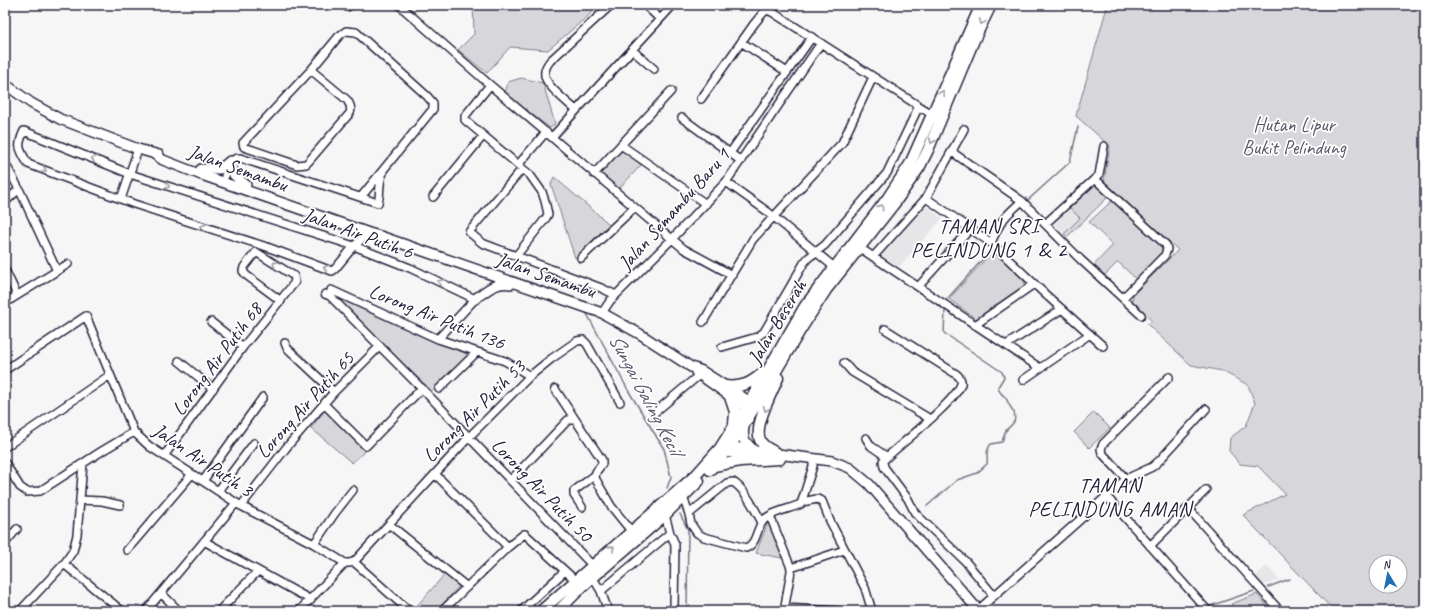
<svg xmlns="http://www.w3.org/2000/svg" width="1430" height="616" viewBox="0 0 1430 616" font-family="Caveat,sans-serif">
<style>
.built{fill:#e6e6e9}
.green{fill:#d7d7db;stroke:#7c7c8b;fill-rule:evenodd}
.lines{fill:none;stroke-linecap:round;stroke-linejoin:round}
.stream{stroke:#767685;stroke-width:1.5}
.minor-casing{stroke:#22223b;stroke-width:10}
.major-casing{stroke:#22223b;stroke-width:12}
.highway-casing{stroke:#22223b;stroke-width:13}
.minor{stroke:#fff;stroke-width:7}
.major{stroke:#fff;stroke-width:9}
.highway{stroke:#fff;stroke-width:10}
.oneway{stroke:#9c9ca7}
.labels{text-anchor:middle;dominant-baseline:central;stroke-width:3.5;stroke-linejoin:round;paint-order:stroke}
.park-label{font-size:20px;fill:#58586b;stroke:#fff}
.street-label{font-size:20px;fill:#22223b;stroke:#fff}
.neighbourhood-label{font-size:21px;letter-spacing:1px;fill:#22223b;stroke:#fff}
.water-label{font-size:21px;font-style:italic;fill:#5a5a6d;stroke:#fff}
</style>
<rect width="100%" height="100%" fill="#f6f6f7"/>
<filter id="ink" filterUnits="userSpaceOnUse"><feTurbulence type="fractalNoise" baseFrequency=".025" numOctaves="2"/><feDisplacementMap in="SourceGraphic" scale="8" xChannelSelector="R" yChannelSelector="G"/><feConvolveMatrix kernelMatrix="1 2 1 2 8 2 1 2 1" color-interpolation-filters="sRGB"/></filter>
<g filter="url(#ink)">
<path class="built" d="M925,206L943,218L899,267L881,255Z
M1070,208L1080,218L1064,234L1054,224Z
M1267,566L1279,580L1263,585L1255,576Z
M1231,604L1236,611L1214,610Z"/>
<path class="green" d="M473,5H601L548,50L510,47L487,73L458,50L474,34Z
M1105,5H1425V611H1334L1243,515L1285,494L1258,466L1240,464L1229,451L1230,438L1246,426L1255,403L1248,385L1222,371L1191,365L1147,324L1152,321L1132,302L1133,295L1178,250L1104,181L1110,146L1076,116L1107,7ZM1376,562H1400V586H1376Z
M521,78L543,83L555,124L550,128L505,94L508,82Z
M621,147L641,165L618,190L599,172Z
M554,177L609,224L575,258L551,184Z
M1095,185L1108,197L1067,237L1064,234L1080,218L1070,208Z
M1113,200L1160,243L1162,249V254L1136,279L1118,262L1105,275L1094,265L1113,245L1089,222Z
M993,251L1025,282L1024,286L976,319L949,299Z
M329,291L469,355L432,391L328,293Z
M326,409L366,450L352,463L311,428Z
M1094,412L1110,428L1089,448L1074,432Z
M769,520L782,558L756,553Z
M445,574L459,586L436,611H418L415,608Z
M1257,594L1271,611H1236L1231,604Z"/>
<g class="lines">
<path class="stream" d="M1028,200L1070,162L1078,127
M1009,218L1021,207
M996,240L1002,228
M947,299L991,250
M587,314L628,390L664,449L671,477L667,488
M927,506L957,480L977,473L987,464C988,456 985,451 991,444L1002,442C1003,439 1004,435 1005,432C1011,423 1017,425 1014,412C1009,407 1009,402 1005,397C1001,393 999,393 998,387L1004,377L1002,372L944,333L945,310
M680,514L688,530L687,611
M1268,587L1290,579
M1210,606L1254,591"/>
<defs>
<path id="minor" d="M399,5L490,85L672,239L684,249L732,275
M645,5L660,19
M347,7L350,5
M741,42L787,72
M632,50L654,69
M311,70L347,100C350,104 352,108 350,113L309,161L306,164L297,165L244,147L243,143L311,70L339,36L346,31L356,32L427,96L433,103V109L361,197
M490,85L465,116V120L530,175L542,192L545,201L548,214L546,218L516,256
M701,99L754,24L763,13L767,10L772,12L933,115
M576,110C568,103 549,88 546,79C543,72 546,66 550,61L611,5
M682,118L741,161
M552,137L673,5
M621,145L706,204
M952,152L1022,201L1081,260L1141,315
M730,153L812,37
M5,163L19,189L57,271
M518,165L546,132
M522,169L469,232L482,243L601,288L616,295
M594,174L671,91
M225,176C228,168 229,158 240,158L378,203C381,192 378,183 383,173
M1095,179L1166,245L1167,249L1165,255L1123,298
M726,182L768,212L834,267
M433,197L483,136
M926,198L991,243L1045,294L1103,346
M121,199L138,149
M5,202L19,189
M1045,224L1099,175L1104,146
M369,233L354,246L335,269L332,271L267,247L134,204L28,164C20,149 16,148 24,131L130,174L354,246L410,268L475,299L438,339
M991,243C1000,221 1005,216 1022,201
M860,248L1040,368
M873,257L926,198L964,129
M581,258L634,208
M5,270L17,295
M918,287L971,228
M331,290L438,339L505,361L530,376
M325,294L330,296L435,402L592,565
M5,303L68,264
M602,313L610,301L672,239L726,182L821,43
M211,322L243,347
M703,322L753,239L842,143L873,77
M975,325L1034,284
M885,329L956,374C959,376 962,380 961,384C956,401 902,443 887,457L883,461L884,467L908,499L915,513L966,562L994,596
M285,343L287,348L334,392
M1006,345L1062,309
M722,347L757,337L764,332L804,263L808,258L825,245L887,173L919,106
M179,361L213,389
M844,363L852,372L930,419
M5,370L86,316L134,432L149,446L241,506L314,544L345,563H349L354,562L469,437L530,376L551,359L577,341L583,340L587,344L620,402
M1023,380L1090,334
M439,389L477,352
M555,389L602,460V464L596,472L595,478L611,506L632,532
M324,404L366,446L422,388
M654,413L698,376L702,371
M866,438L871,446L887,457
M5,447L110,375
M164,456L243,347L295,282L294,276L256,252L244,267L243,271L246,275L281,301
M5,463L20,487L27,492L40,491L102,451L134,432
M435,474L508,547
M1126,479L1102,453L1101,449L1103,444L1169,377
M511,480L568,420H574
M203,481L263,397
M218,491L254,443
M683,497L689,514L691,524L697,533L704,537L746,548C757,544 756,529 763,521C770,512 790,509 801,504L813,466V458
M1107,497L1208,611
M80,500L102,501L120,505
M802,502L817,499L822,501L830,521L865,588L872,611
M241,506L286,448L334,392L380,346
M582,507L574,495V491L595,475
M1188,508L1280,611
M689,514L727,483L733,482C746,490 754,509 762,522
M665,515L670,533L675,544L674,607L669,611
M770,516L791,568V571L784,611
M390,525L467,587
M204,541L311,600
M5,543L17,529
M314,544L335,513L353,490
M1150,546L1206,490
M127,550L192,474
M354,562L409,611
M64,564L122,611
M791,568L844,550
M593,578L601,591L608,611
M601,591L670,533
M161,593L179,611
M784,608L840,611
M978,610L1126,479L1152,467L1159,461L1206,409
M20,611L64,564L73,551L77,535L83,464
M146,611L236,503
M219,611L258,571
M299,611L345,563
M442,611L508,547L524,534H525L575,580
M521,611L565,571"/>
<path id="major" d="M5,84L31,103L60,119L138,149L159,155
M154,154L163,160L199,174L343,224L369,233L380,236L602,313L640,334L691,367L702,371L755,405
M230,163L234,175L246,185
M201,169H220L230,161
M475,299C486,291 496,281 511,284
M696,372L751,411
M725,443L730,446L754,451L832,461L850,468L869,484L979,611
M720,448L726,452L752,456"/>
<path id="highway" d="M725,386C743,388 751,383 764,372
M730,397L735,412L734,424
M744,425C741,438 744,442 754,451
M776,453C772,450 764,447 761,442C752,428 772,393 778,378
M714,466L740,461L780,459
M710,470L730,446L744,425L801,329L826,290L894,204L919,168L928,150L974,40L991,5
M541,611L696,475L720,448L750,401L805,306L887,199L910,164L981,5
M558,611L583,586L665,515L699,481"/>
</defs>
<use href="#minor" class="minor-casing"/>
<use href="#major" class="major-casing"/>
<use href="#highway" class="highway-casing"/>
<use href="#minor" class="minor"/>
<use href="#major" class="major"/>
<use href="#highway" class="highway"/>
</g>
<defs><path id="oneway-chevron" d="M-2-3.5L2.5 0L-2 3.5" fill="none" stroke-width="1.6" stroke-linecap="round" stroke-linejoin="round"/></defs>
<g class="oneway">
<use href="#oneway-chevron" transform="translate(982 22) rotate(114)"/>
<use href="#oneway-chevron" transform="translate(942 93) rotate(-67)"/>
<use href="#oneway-chevron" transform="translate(932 141) rotate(113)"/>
<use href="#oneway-chevron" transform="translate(94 159) rotate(-158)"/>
<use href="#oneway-chevron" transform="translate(44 170) rotate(21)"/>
<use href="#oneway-chevron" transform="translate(167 186) rotate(18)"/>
<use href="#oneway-chevron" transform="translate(881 207) rotate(-53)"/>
<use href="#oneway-chevron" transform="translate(203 227) rotate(-162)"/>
<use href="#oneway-chevron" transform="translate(275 264) rotate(-147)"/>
<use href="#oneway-chevron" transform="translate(326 268) rotate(-163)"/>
<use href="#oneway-chevron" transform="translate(440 282) rotate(-155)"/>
<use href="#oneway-chevron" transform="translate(766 409) rotate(113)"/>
<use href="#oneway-chevron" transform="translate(612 548) rotate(-40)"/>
</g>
</g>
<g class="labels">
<g class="park-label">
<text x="1294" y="124">Hutan Lipur<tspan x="1294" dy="23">Bukit Pelindung</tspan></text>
</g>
<g class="street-label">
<text transform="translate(238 168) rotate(20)">Jalan Semambu</text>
<text transform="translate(674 209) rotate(-48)">Jalan Semambu Baru 1</text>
<text transform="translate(358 233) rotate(20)">Jalan Air Putih 6</text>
<text transform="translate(546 275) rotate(19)">Jalan Semambu</text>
<text transform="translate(437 317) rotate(22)">Lorong Air Putih 136</text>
<text transform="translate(777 322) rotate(-59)">Jalan Beserah</text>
<text transform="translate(217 359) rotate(-53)">Lorong Air Putih 68</text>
<text transform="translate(305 405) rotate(-48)">Lorong Air Putih 65</text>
<text transform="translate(474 411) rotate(-45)">Lorong Air Putih 53</text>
<text transform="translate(203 460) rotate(34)">Jalan Air Putih 3</text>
<text transform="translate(542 490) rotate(46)">Lorong Air Putih 50</text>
</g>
<g class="neighbourhood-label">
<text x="989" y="226">TAMAN SRI<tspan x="989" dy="24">PELINDUNG 1 &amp; 2</tspan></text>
<text x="1110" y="485">TAMAN<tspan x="1110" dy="24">PELINDUNG AMAN</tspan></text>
</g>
<g class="water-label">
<text transform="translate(646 394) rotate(62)">Sungai Galing Kecil</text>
</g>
</g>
<rect width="1430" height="616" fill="none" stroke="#fff" stroke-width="20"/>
<rect x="10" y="10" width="1410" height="596" fill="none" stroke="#22223b" stroke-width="1.5" filter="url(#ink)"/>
<g transform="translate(1388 574) rotate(350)"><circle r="19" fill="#ffffff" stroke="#a7a7b1"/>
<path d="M0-3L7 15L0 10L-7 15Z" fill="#1f6fb2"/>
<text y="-6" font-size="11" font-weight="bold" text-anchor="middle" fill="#22223b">N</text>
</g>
</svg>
